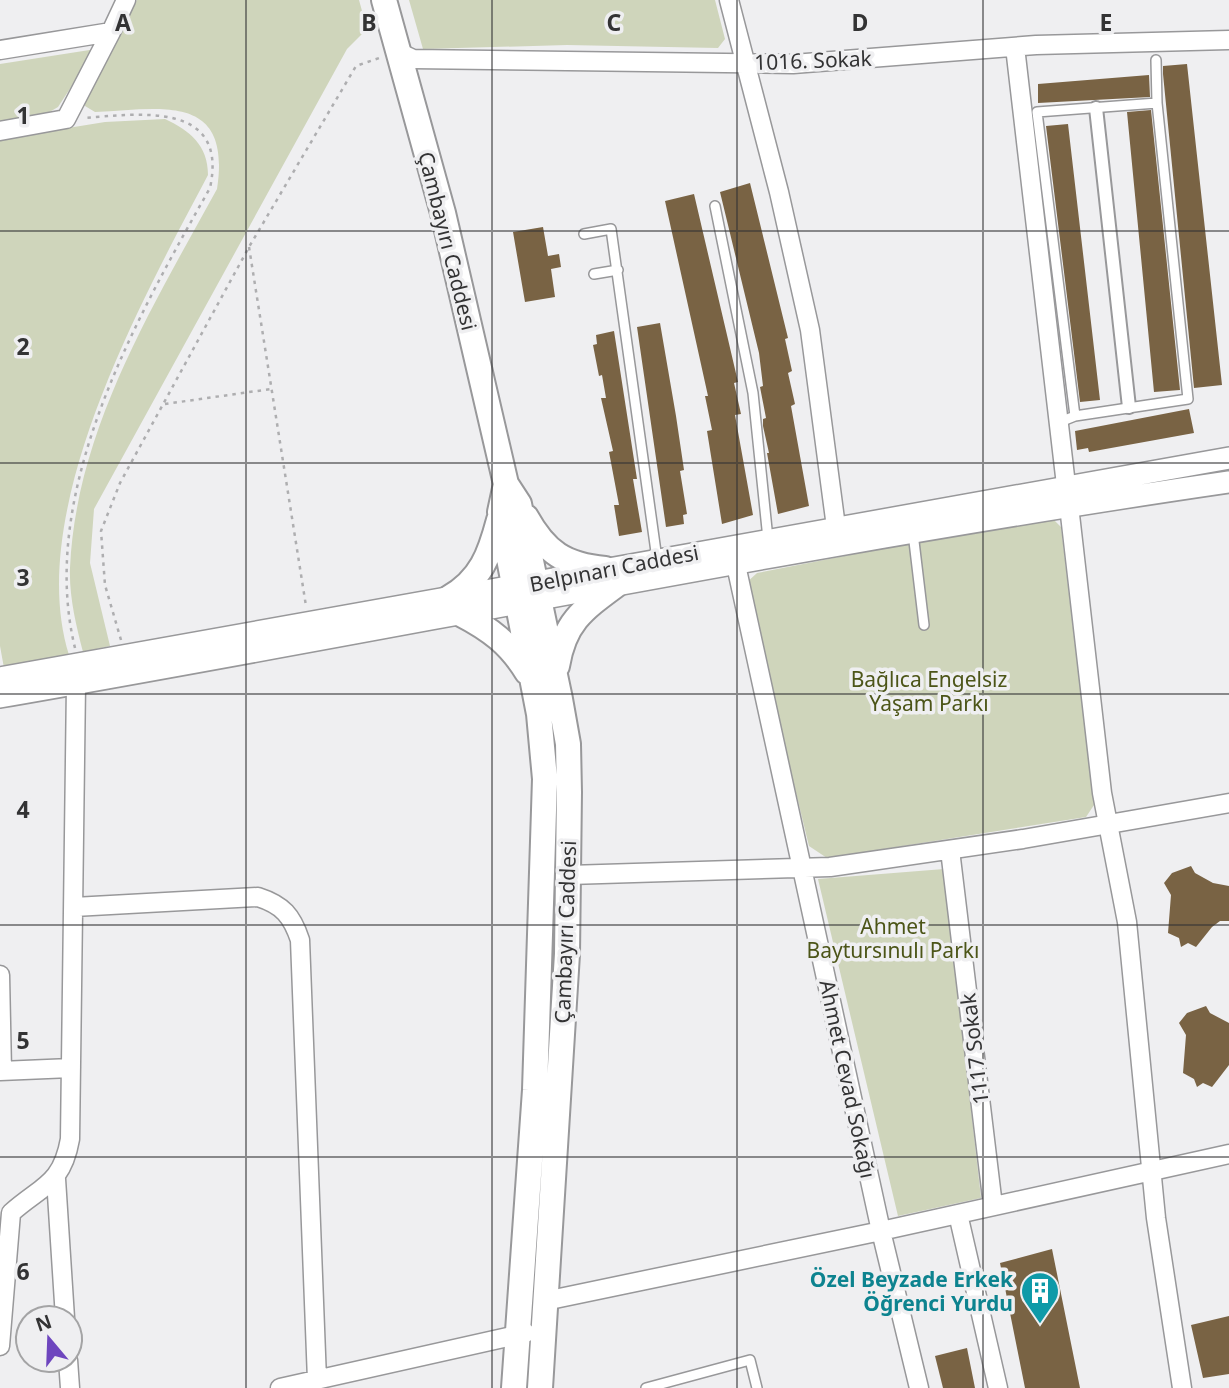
<svg xmlns="http://www.w3.org/2000/svg" width="1229" height="1388" viewBox="0 0 1229 1388" font-family="'Noto Sans',sans-serif">
<style>
.green{fill:#cfd5bb}
.building{fill:#796344}
.lines{fill:none;stroke-linecap:round;stroke-linejoin:round}
.service-casing{stroke:#98989a;stroke-width:12}
.pedestrian-casing{stroke:#98989a;stroke-width:16}
.minor-casing{stroke:#98989a;stroke-width:21}
.tertiary-casing{stroke:#98989a;stroke-width:24}
.secondary-casing{stroke:#98989a;stroke-width:28}
.path{stroke:#aeaeb0;stroke-width:2.5;stroke-dasharray:3.5 5;stroke-linecap:butt}
.service{stroke:#fff;stroke-width:9}
.pedestrian{stroke:#fff;stroke-width:12}
.minor{stroke:#fff;stroke-width:18}
.tertiary{stroke:#fff;stroke-width:21}
.secondary{stroke:#fff;stroke-width:24}
.grid{fill:none;stroke:#333334;stroke-width:2;stroke-opacity:0.55}
.labels{text-anchor:middle;dominant-baseline:central;stroke-width:7;stroke-linejoin:round;paint-order:stroke}
.street-label{font-size:21px;fill:#333334;stroke:#efeff1}
.park-label{font-size:21px;fill:#4c5518;stroke:#efeff1}
.culture-label{font-size:21px;font-weight:bold;fill:#0d838f;stroke:#efeff1;text-anchor:end}
.grid-label{font-size:23px;text-anchor:middle;font-weight:bold;fill:#333334;stroke:#efeff1;stroke-width:7;stroke-linejoin:round;paint-order:stroke}
</style>
<rect width="100%" height="100%" fill="#efeff1"/>
<path class="green" d="M137,0H359L367,29L347,49L94,509L90,563L110,646L83,652C76,625 69,596 70,568C76,430 153,306 217,189C232,92 161,109 95,112L85,106V99Z
M409,0H715L725,39L718,48L567,45L423,49Z
M96,49L58,107L41,117L0,123V64Z
M165,119C190,131 208,145 208,175C142,300 24,512 69,655L4,668L0,646V139L105,122Z
M1050,516L1061,527L1094,805L1086,817L827,858L809,846L745,584L757,573Z
M944,869L981,1198L898,1216L818,879Z"/>
<path class="building" d="M1187,64L1222,385L1194,388L1163,74V66Z
M1149,75L1150,97L1038,103V84Z
M1151,110L1180,390L1154,392L1127,112Z
M1068,124L1100,400L1080,402L1046,126Z
M750,183L788,338L785,339L792,371L788,373L795,404L791,406L809,506L778,514L767,453H769L763,426V419L766,418L760,387L763,386L759,353L720,192Z
M694,194L738,382L734,383L741,414L735,415L753,515L722,524L707,431L712,430L705,396H708L665,201Z
M543,227L548,256L559,254L561,267L551,269L555,297L525,302L513,232Z
M660,323L676,416L684,470L680,471L687,514L683,515L684,524L666,527L637,327Z
M614,331L637,479H633L642,532L619,536L614,505H619L609,452L613,451L601,398H606L602,375L599,376L593,345L597,344L596,335Z
M1189,409L1194,433L1089,452L1088,448L1077,450L1075,431Z
M1191,866L1195,873L1213,883L1229,886V921H1220L1212,927L1196,947L1188,943L1181,947L1179,938L1168,933L1171,895L1164,883L1172,873Z
M1206,1006L1210,1013L1229,1023V1065L1212,1087L1203,1083L1197,1087L1194,1079L1183,1073L1186,1035L1179,1023L1187,1013Z
M1052,1249L1080,1388H1025L1000,1263Z
M1229,1316V1374L1203,1378L1191,1325Z
M967,1348L975,1388H943L935,1356Z"/>
<g class="lines">
<defs>
<path id="service" d="M1156,60L1157,103
M715,206L753,393L768,539
M584,234L611,229L657,559
M594,274L618,270
M1060,422L1075,416L1188,399L1157,103L1037,112L1075,416
M913,533L924,625
M646,1388L750,1360L757,1388"/>
<path id="pedestrian" d="M1096,108L1129,407"/>
<path id="minor" d="M729,0L779,192L810,330L836,527
M111,32L126,0
M1015,47L1066,485
M0,50L111,32L66,119L0,131
M398,52L413,59L793,64L1036,45L1229,40
M1069,506L1102,793L1127,922L1156,1218L1182,1388
M736,565L881,1231L919,1388
M950,850L993,1206
M569,875L830,867L1023,839L1229,803
M74,907L258,897C283,905 292,916 300,940L317,1380
M0,975L2,1071
M0,1071L71,1068
M56,1179L65,1318
M958,1214L998,1388
M545,1301L881,1231L1229,1154
M0,1346L11,1213C41,1186 62,1185 70,1139L76,684
M68,1360L70,1388
M280,1388L526,1333"/>
<path id="tertiary" d="M0,678L1229,458
M0,697C410,626 817,542 1229,482"/>
<path id="secondary" d="M384,0L443,213L506,484L519,504L560,699L568,744L569,792L567,954L540,1388
M506,484L500,512L539,714L545,779L535,1090L514,1388
M526,517C546,553 565,565 605,569
M449,598C481,580 490,554 499,520
M461,614C490,629 510,644 527,672
M557,666C564,623 582,610 616,585"/>
</defs>
<use href="#service" class="service-casing"/>
<use href="#pedestrian" class="pedestrian-casing"/>
<use href="#minor" class="minor-casing"/>
<use href="#tertiary" class="tertiary-casing"/>
<use href="#secondary" class="secondary-casing"/>
<path class="path" d="M249,247L306,606
M165,404L271,389
M121,640L105,585L101,531L120,483L249,247L356,66L382,57
M75,648C37,493 136,319 210,188C229,100 138,114 83,118"/>
<use href="#service" class="service"/>
<use href="#pedestrian" class="pedestrian"/>
<use href="#minor" class="minor"/>
<use href="#tertiary" class="tertiary"/>
<use href="#secondary" class="secondary"/>
</g>
<path class="grid" d="M246,0V1388M492,0V1388M737,0V1388M983,0V1388M0,231H1229M0,463H1229M0,694H1229M0,925H1229M0,1157H1229"/>
<defs>
<symbol id="building-pin" viewBox="-11 -11 22 30"><path d="M0 17L-7.5 6A9.5 9.5 0 1 1 7.5 6Z" fill="#0f9aa8" stroke="#efeff1"/><path d="M-4-6H4V6H1V3H-1V6H-4ZM-2.5-4.3h1.7v1.8h-1.7ZM.8-4.3h1.7v1.8H.8ZM-2.5-1h1.7V.8h-1.7ZM.8-1h1.7V.8H.8Z" fill="#fff"/></symbol>
</defs>
<g fill-rule="evenodd">
<use href="#building-pin" x="1018" y="1269" width="44" height="60"/>
</g>
<g class="labels">
<g class="street-label">
<text transform="translate(813 60) rotate(-2)">1016. Sokak</text>
<text transform="translate(448 241) rotate(76)">Çambayırı Caddesi</text>
<text transform="translate(614 568) rotate(-11)">Belpınarı Caddesi</text>
<text transform="translate(565 932) rotate(-88)">Çambayırı Caddesi</text>
<text transform="translate(974 1049) rotate(-97)">1117 Sokak</text>
<text transform="translate(848 1079) rotate(78)">Ahmet Cevad Sokağı</text>
</g>
<g class="park-label">
<text x="929" y="679">Bağlıca Engelsiz<tspan x="929" dy="24">Yaşam Parkı</tspan></text>
<text x="893" y="926">Ahmet<tspan x="893" dy="24">Baytursınulı Parkı</tspan></text>
</g>
<g class="culture-label">
<text x="1013" y="1279">Özel Beyzade Erkek<tspan x="1013" dy="24">Öğrenci Yurdu</tspan></text>
</g>
</g>
<g class="grid-label">
<text x="123" y="31">A</text>
<text x="369" y="31">B</text>
<text x="614" y="31">C</text>
<text x="860" y="31">D</text>
<text x="1106" y="31">E</text>
<text x="23" y="124">1</text>
<text x="23" y="355">2</text>
<text x="23" y="586">3</text>
<text x="23" y="818">4</text>
<text x="23" y="1049">5</text>
<text x="23" y="1280">6</text>
</g>
<g transform="translate(49 1339) rotate(341)"><circle r="33" fill="#efeff1" stroke="#a4a4a5" stroke-width="2"/>
<path d="M0-5L12 26L0 18L-12 26Z" fill="#6e46be"/>
<text y="-10" font-size="19" font-weight="bold" text-anchor="middle" fill="#333334">N</text>
</g>
</svg>
